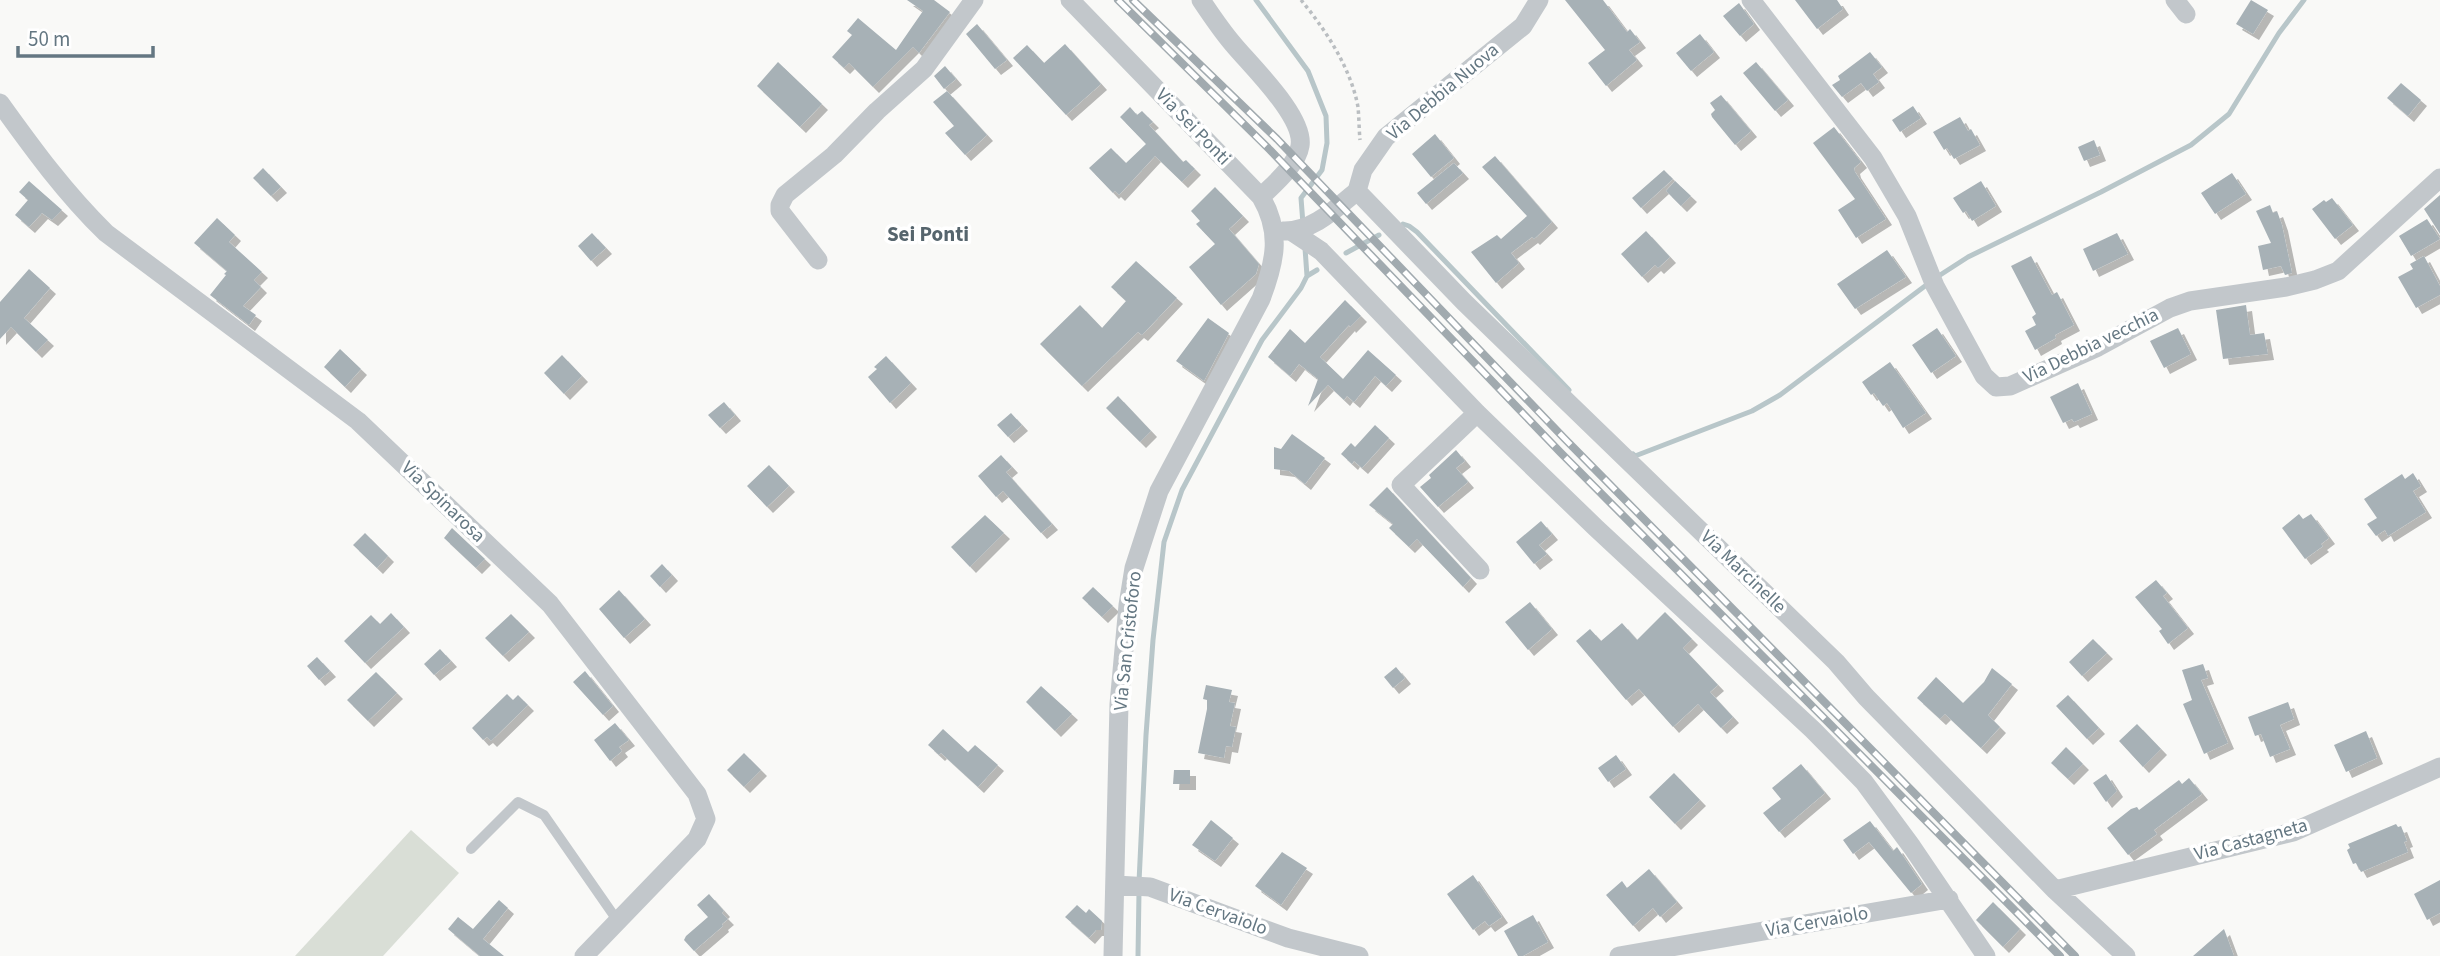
<svg xmlns="http://www.w3.org/2000/svg" width="2440" height="956" viewBox="0 0 2440 956" font-family="'Source Sans 3',sans-serif">
<style>
.green{fill:#d9ded6}
.lines{fill:none;stroke-linecap:round;stroke-linejoin:round}
.stream{stroke:#b8c6c9;stroke-width:5}
.building{fill:#a7b1b6;filter:url(#shadow)}
.path{stroke:#babec1;stroke-width:3.5;stroke-dasharray:3.5 3.5;stroke-linecap:butt}
.service{stroke:#c2c7cb;stroke-width:10}
.minor{stroke:#c2c7cb;stroke-width:19}
.rail-casing{stroke:#a1aaaf;stroke-width:8}
.rail{stroke:#fff;stroke-width:5;stroke-dasharray:16;stroke-linecap:butt}
.labels{text-anchor:middle;dominant-baseline:central;stroke-width:7;stroke-linejoin:round;paint-order:stroke}
.street-label{font-size:19px;fill:#647782;stroke:#fff}
.neighbourhood-label{font-size:21px;font-weight:bold;fill:#56656d;stroke:#fff}
</style>
<defs>
<filter id="shadow"><feDropShadow dx="6" dy="6" stdDeviation="0" flood-color="#0004"/></filter>
</defs>
<rect width="100%" height="100%" fill="#f9f9f7"/>
<path class="green" d="M411,830L459,873L383,956H295Z"/>
<g class="lines">
<path class="stream" d="M1256,0L1308,71L1326,116L1327,143L1322,170L1301,198L1303,224
M1403,224L1409,226L1417,232L1569,390
M1346,253L1379,235
M1307,276L1317,270
M1937,277L1968,257L2101,192L2191,145L2229,114L2279,33L2304,0
M1633,454L1635,456L1752,411L1780,395L1929,283
M1139,882L1146,735L1153,640L1164,542L1182,490L1262,340L1301,288L1307,276L1305,248
M1138,956L1139,892"/>
</g>
<path class="building" d="M907,0H934L950,12L919,53L913,47L873,87L849,63L844,68L832,57L852,35L847,31L858,18L896,50L923,11Z
M1565,0H1603L1627,32L1630,29L1640,42L1629,50L1637,60L1606,86L1588,63L1605,50Z
M1795,0H1837L1843,9L1817,29Z
M2251,0L2268,10L2253,34L2236,24Z
M1739,3L1754,24L1740,36L1723,16Z
M977,24L1007,60L995,69L966,34Z
M1700,34L1714,52L1691,71L1676,53Z
M1065,44L1101,84L1066,115L1013,58L1027,45L1044,63Z
M1870,52L1882,67L1873,74L1879,82L1867,91L1861,83L1842,97L1832,85L1840,80L1838,76Z
M778,62L822,104L800,127L757,86Z
M1756,62L1788,100L1775,111L1743,73Z
M945,66L956,79L944,89L934,76Z
M2401,83L2421,100L2408,116L2387,98Z
M947,91L987,135L965,155L945,133L954,126L933,102Z
M1721,95L1751,131L1735,145L1712,117L1711,114L1715,110L1710,103Z
M1913,106L1921,118L1900,132L1892,120Z
M1130,107L1137,115L1142,111L1153,122L1149,125L1183,162L1186,160L1195,169L1182,182L1155,156L1119,195L1115,191L1113,193L1089,168L1111,148L1126,163L1146,144L1120,117Z
M1960,117L1968,131L1971,129L1980,145L1954,159L1947,148L1944,150L1933,132Z
M1834,127L1861,162L1854,168L1855,172L1886,219L1856,238L1838,210L1855,199L1813,143Z
M1435,134L1454,158L1431,177L1412,154Z
M2094,140L2100,155L2084,161L2078,147Z
M1495,156L1552,222L1534,239L1532,237L1511,253L1519,263L1496,283L1471,252L1497,235L1501,239L1527,216L1482,167Z
M1454,163L1463,173L1426,204L1417,193Z
M263,168L281,187L271,196L253,178Z
M1664,170L1673,179L1641,208L1632,198Z
M2232,173L2246,194L2215,214L2201,193Z
M29,181L62,210L52,220L42,213L29,227L15,215L28,200L19,192Z
M1675,181L1691,196L1681,206L1666,191Z
M1981,181L1996,206L1972,221L1966,211L1963,213L1953,198Z
M1215,187L1243,216L1229,229L1259,264L1256,274L1221,305L1189,267L1215,244L1196,224L1200,221L1191,211Z
M2440,195V234L2424,209Z
M2332,198L2353,225L2335,239L2312,209L2324,200L2326,202Z
M2270,205L2273,213L2277,211L2282,225L2292,273L2285,275L2281,266L2263,270L2258,246L2271,243L2256,211Z
M217,218L235,235L229,242L262,272L254,280L261,287L243,306L256,315L249,325L210,295L226,275L224,274L227,271L194,243Z
M2427,219L2440,239L2411,256L2399,236Z
M1646,231L1670,257L1658,268L1655,265L1642,277L1621,254Z
M592,233L606,248L591,261L578,246Z
M2117,233L2128,254L2093,271L2083,249Z
M1887,250L1906,277L1855,309L1837,284Z
M2031,256L2052,295L2057,292L2074,325L2055,335L2056,338L2035,350L2025,331L2036,325L2032,317L2036,314L2011,266Z
M2424,256L2440,286V295L2416,308L2398,277L2413,269L2410,264Z
M1136,261L1177,298L1142,335L1138,332L1082,386L1040,344L1080,305L1102,328L1126,301L1111,287Z
M29,269L50,288L24,318L48,340L36,352L11,327L0,339V302Z
M1345,300L1361,316L1350,327L1349,325L1320,357L1343,379L1368,350L1396,375L1386,386L1375,376L1354,402L1347,396L1344,400L1328,385L1308,406L1318,379L1299,364L1290,376L1268,357L1290,329L1305,343Z
M2246,305L2250,335L2264,333L2268,354L2223,359L2216,310Z
M1208,318L1229,333L1204,381L1176,361Z
M1937,328L1956,356L1931,373L1912,345Z
M2178,328L2191,354L2164,368L2150,341Z
M340,349L361,369L345,387L324,367Z
M562,355L582,376L564,394L544,373Z
M886,356L911,383L890,403L868,377L877,369L874,367Z
M1890,362L1926,413L1903,428L1887,403L1883,406L1874,393L1871,395L1862,382Z
M2078,383L2092,414L2074,422L2072,419L2063,423L2050,397Z
M1118,396L1151,431L1140,442L1106,408Z
M724,402L735,415L720,428L708,415Z
M1011,413L1022,425L1008,437L997,425Z
M1375,425L1389,438L1362,468L1354,461L1352,464L1341,454L1351,443L1355,447Z
M1292,434L1325,458L1305,484L1289,471L1274,469V447L1281,449Z
M1456,450L1465,461L1456,468L1468,482L1438,507L1420,487L1431,478L1429,475Z
M1001,455L1012,467L1006,472L1052,524L1041,533L1003,491L996,497L978,476Z
M769,465L789,486L767,507L747,486Z
M2413,473L2421,486L2413,491L2426,512L2388,536L2385,530L2376,536L2367,524L2377,518L2364,499L2402,474L2405,479Z
M1387,487L1471,578L1463,587L1417,539L1409,547L1389,528L1393,524L1369,505Z
M2299,514L2303,519L2311,514L2329,538L2321,544L2323,546L2305,559L2282,528Z
M985,515L1004,533L970,567L951,547Z
M1541,521L1552,534L1539,545L1547,554L1534,564L1516,542Z
M452,528L485,559L476,568L444,538Z
M365,533L388,556L377,568L353,545Z
M662,564L672,575L660,587L650,576Z
M2156,580L2167,593L2163,596L2188,628L2168,644L2159,631L2162,629L2135,597Z
M1093,587L1113,606L1102,617L1082,598Z
M619,590L645,619L624,638L599,609Z
M1530,602L1552,629L1528,650L1505,622Z
M1665,612L1692,639L1683,648L1718,685L1710,692L1733,717L1721,728L1698,704L1673,727L1639,689L1626,700L1576,641L1590,629L1601,641L1622,623L1637,640Z
M391,613L404,627L365,663L344,641L371,615L380,624Z
M511,614L529,632L503,656L485,638Z
M2093,639L2107,653L2082,676L2069,662Z
M440,649L451,661L434,675L424,664Z
M317,657L330,671L319,680L307,666Z
M2203,664L2208,678L2201,680L2228,743L2204,754L2183,704L2192,700L2182,670Z
M1396,667L1405,678L1393,688L1384,677Z
M1992,668L2012,684L1988,715L2000,727L1981,748L1945,714L1940,719L1917,698L1936,677L1963,703L1984,682Z
M585,671L613,706L603,715L573,682Z
M376,672L397,693L368,721L347,700Z
M1206,685L1232,690L1229,702L1235,703L1230,726L1236,727L1232,747L1226,746L1224,758L1198,753L1207,709V700L1203,699Z
M1041,686L1072,714L1055,731L1026,702Z
M507,694L513,700L518,695L528,705L491,741L487,737L483,740L472,728Z
M2068,695L2099,728L2087,739L2056,706Z
M2288,702L2294,719L2280,725L2290,749L2270,757L2261,734L2255,736L2248,717Z
M615,723L629,740L619,747L622,751L610,761L594,740Z
M2137,724L2161,749L2143,767L2119,741Z
M943,729L968,752L975,745L998,765L978,787L941,753L939,755L928,745Z
M2366,731L2377,758L2346,772L2334,745Z
M2066,747L2083,764L2068,779L2051,763Z
M744,753L761,770L744,787L727,770Z
M1616,755L1626,769L1608,782L1598,768Z
M1801,764L1825,793L1779,832L1763,813L1781,799L1772,788Z
M1174,770H1190V784H1173Z
M1674,773L1700,800L1675,824L1649,797Z
M2106,774L2117,791L2106,802L2093,783Z
M2189,778L2202,794L2154,830L2157,834L2128,855L2107,828L2131,809L2137,807L2139,810L2179,780L2182,784Z
M1211,820L1233,838L1215,861L1192,845Z
M1870,821L1893,851L1897,847L1922,884L1911,893L1869,842L1853,854L1843,840Z
M2396,824L2398,827L2401,826L2407,841L2404,842L2408,852L2361,872L2356,863L2353,864L2347,850L2350,848L2348,844Z
M1282,852L1307,868L1281,905L1255,886Z
M1649,869L1677,902L1660,917L1653,908L1633,926L1606,895L1622,881L1627,888Z
M1473,875L1502,917L1489,926L1485,921L1473,930L1447,894Z
M2440,880V913L2427,920L2414,894Z
M709,894L724,911L722,913L728,919L722,924L723,926L694,951L684,940L686,936L708,917L697,905Z
M499,900L508,908L483,939L504,956H480L448,929L458,917L473,929Z
M1993,902L2020,929L2003,947L1976,920Z
M1077,905L1086,913L1089,909L1102,921L1101,930H1096L1089,938L1065,917Z
M1533,915L1548,942L1523,956H1518L1504,931Z
M2224,929L2234,956H2193Z"/>
<g class="lines">
<path class="path" d="M1301,0C1325,29 1351,68 1358,107C1359,117 1359,129 1360,140"/>
<path class="service" d="M471,849L518,802L544,815L617,920"/>
<path class="minor" d="M1070,0L1261,197C1282,233 1275,262 1261,299L1159,491L1134,568L1128,605L1119,704L1113,956
M1201,0C1211,15 1221,30 1233,44C1251,66 1305,117 1300,146C1297,165 1274,184 1261,197
M1751,0L1873,158L1907,216L1935,286L1984,376L1996,387L2010,386L2098,347L2170,308L2190,301L2286,287L2315,280L2338,271L2440,178
M2175,0L2186,14
M0,103C33,149 65,193 106,233L358,421L550,604L697,794L706,819L697,839L584,956
M1357,191L1464,302L1836,662L1866,697L2055,890L2126,956
M1357,191L1363,170L1386,137L1523,26L1539,0
M1283,231C1312,232 1335,209 1357,191
M1291,231L1321,251L1477,413L1596,528L1813,730L1864,782L1912,847L1986,956
M818,260L780,211V205L785,195L834,155L877,111L924,69L974,0
M1477,413L1401,485L1480,570
M1116,885L1150,887L1288,938L1359,956
M2055,890L2293,832L2440,767
M1619,956L1949,899"/>
<defs>
<path id="rail" d="M1118,0L1270,150L1560,452L2060,956
M1133,0L1277,139L1564,438L2075,956"/>
</defs>
<use href="#rail" class="rail-casing"/>
<use href="#rail" class="rail"/>
</g>
<g class="labels">
<g class="street-label">
<text transform="translate(1443 92) rotate(-40)">Via Debbia Nuova</text>
<text transform="translate(1193 127) rotate(46)">Via Sei Ponti</text>
<text transform="translate(2091 346) rotate(-26)">Via Debbia vecchia</text>
<text transform="translate(443 502) rotate(44)">Via Spinarosa</text>
<text transform="translate(1743 572) rotate(44)">Via Marcinelle</text>
<text transform="translate(1128 641) rotate(-84)">Via San Cristoforo</text>
<text transform="translate(2251 840) rotate(-15)">Via Castagneta</text>
<text transform="translate(1218 912) rotate(20)">Via Cervaiolo</text>
<text transform="translate(1817 922) rotate(-10)">Via Cervaiolo</text>
</g>
<g class="neighbourhood-label">
<text x="928" y="234">Sei Ponti</text>
</g>
</g>
<path d="M18 46v10h135v-10" fill="none" stroke="#647782" stroke-width="3.5"/>
<text x="28" y="46" font-size="21" fill="#647782" stroke="#ffffff" stroke-width="5" paint-order="stroke">50 m</text>
</svg>
